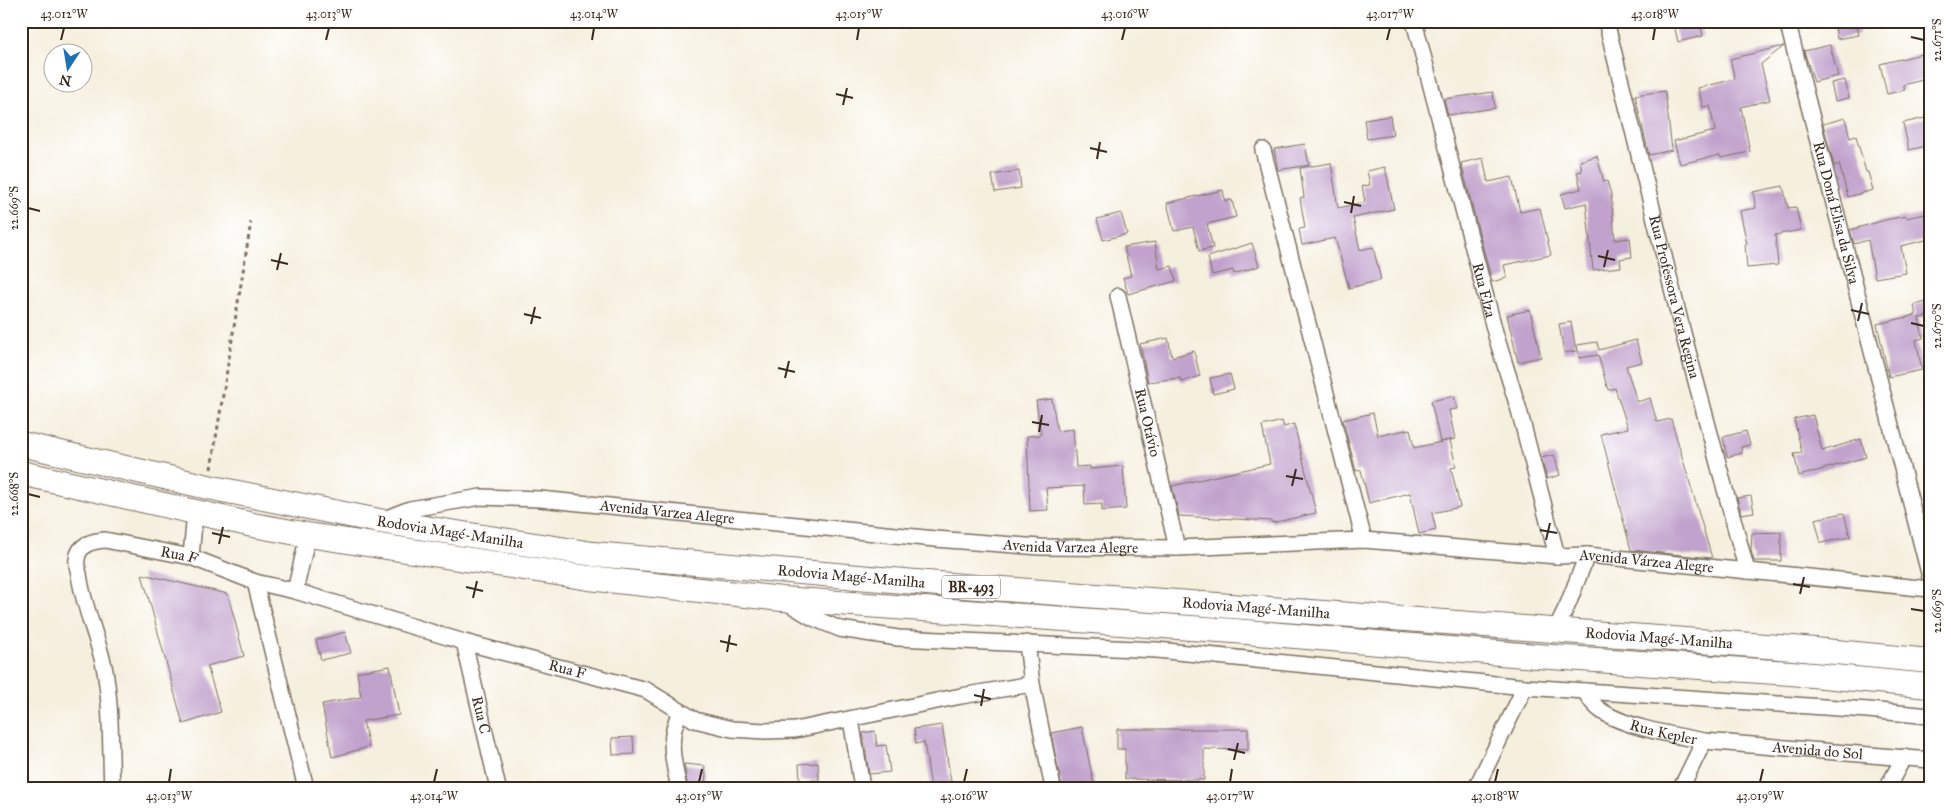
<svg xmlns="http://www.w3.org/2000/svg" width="1951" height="809" viewBox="0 0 1951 809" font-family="'IM FELL Great Primer',serif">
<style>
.building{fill:#c1a2cc}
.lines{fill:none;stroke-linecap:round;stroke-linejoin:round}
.minor-casing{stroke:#7c6f61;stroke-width:18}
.trunk-casing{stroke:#7c6f61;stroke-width:26}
.path{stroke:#7c6f61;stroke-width:3;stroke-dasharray:4 4;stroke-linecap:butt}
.minor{stroke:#fff;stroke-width:15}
.trunk{stroke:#fff;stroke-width:24}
.ticks{fill:none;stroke:#3b2a1e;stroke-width:2}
.labels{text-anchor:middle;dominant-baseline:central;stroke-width:4;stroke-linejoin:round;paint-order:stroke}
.shield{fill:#fff;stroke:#766a62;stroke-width:1}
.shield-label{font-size:14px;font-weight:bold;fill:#3b2a1e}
.street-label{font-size:15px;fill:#3b2a1e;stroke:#fff}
.neatline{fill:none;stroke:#3b2a1e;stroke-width:2}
.ticks-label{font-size:12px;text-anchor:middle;fill:#3b2a1e}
</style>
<rect width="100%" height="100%" fill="#fff"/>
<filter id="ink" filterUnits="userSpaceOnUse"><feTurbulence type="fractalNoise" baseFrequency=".02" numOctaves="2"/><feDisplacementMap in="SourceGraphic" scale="10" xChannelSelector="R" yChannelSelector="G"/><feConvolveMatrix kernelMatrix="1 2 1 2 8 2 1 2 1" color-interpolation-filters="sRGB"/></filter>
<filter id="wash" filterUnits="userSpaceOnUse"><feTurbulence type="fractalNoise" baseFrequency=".0096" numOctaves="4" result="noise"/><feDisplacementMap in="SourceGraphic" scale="20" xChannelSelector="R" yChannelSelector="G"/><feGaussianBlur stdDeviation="1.12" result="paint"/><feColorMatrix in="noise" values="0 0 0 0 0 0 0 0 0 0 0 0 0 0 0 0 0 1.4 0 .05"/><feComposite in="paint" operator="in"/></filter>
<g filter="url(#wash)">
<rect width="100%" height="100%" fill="#f5efde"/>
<g id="blocks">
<path class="building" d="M1673,21H1699L1703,36L1678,42Z
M1834,21H1856L1859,35L1837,39Z
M1830,45L1838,76L1814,82L1804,51Z
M1784,46L1761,64L1770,100L1741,107L1750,152L1721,158L1720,155L1680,164L1674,141L1715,131L1710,106L1703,107L1698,88L1735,79L1730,59Z
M1930,52V78L1903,85L1905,90L1887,94L1880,64Z
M1845,80L1849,98L1835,101L1831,83Z
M1665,91L1672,150L1649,155L1635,95Z
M1493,92L1495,108L1448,115L1444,99Z
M1390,116L1393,135L1367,139L1364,120Z
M1930,117V145L1909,150L1903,123Z
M1845,118L1850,138L1856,136L1866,172H1868L1873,190L1848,197L1839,164L1834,166L1823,124Z
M1305,144L1309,165L1278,170L1274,149Z
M1597,156L1604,182L1607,181L1611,194L1615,240L1630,238L1632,257L1620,259L1621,267L1593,270L1586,203L1565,208L1561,194L1581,189L1577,172L1582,171L1580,161Z
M1483,158L1488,182L1512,177L1520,212L1540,208L1551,255L1504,265L1507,278L1492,282L1461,163Z
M1331,163L1338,208L1365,202L1362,186L1370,185L1367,171L1385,167L1394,209L1353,218L1360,250L1373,247L1381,280L1349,288L1335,238L1302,245L1299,229L1305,228L1300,198L1304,197L1300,168Z
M1019,171L1021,188L995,192L992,175Z
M1783,186L1788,208L1796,207L1801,230L1775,235L1778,265L1747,268L1745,244H1747L1740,211L1756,208L1753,192Z
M1223,190L1225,201L1232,200L1236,217L1207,224L1213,248L1199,251L1193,227L1174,231L1167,203Z
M1121,213L1127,234L1103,240L1097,219Z
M1925,214L1930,239L1901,246L1906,273L1875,278L1868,240L1854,244L1850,230L1885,220L1906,216V218Z
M1155,242L1159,269L1172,266L1176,281L1128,294L1123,278L1131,276L1124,247Z
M1252,243L1259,266L1234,274L1233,270L1212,275L1208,257Z
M1930,301V316L1919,318L1923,338L1916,340L1922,370L1889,377L1877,324L1916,315L1914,305Z
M1530,310L1541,357L1518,362L1507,315Z
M1571,322L1576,351L1564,353L1559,324Z
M1168,338L1172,357L1194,351L1200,376L1181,382L1180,378L1148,382L1140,344Z
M1636,340L1642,362L1626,366L1637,402L1650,398L1657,422L1671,419L1712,558L1631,550L1601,434L1628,428L1615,388L1608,390L1598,355L1579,358L1577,345L1597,342L1599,350Z
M1230,374L1234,389L1213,394L1210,378Z
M1454,396L1457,409L1449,410L1455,439L1440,442L1431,401Z
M1052,399L1057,431L1073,429L1076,467L1090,466V469L1123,466L1126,509L1102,511V504L1085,505L1084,486L1046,488L1048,510L1030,511L1027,436L1041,435L1036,401Z
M1373,413L1378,436L1410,429L1414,448L1450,440L1456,467L1451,468L1460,507L1432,513L1436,530L1419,534L1410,493L1369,503L1361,470L1356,471L1343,420Z
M1813,415L1822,451L1861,439L1866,457L1799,476L1794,454L1802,453L1794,419Z
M1282,421L1284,427L1294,424L1316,513L1272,523V521L1179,516L1172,486L1270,464L1262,426Z
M1746,431L1750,445L1741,447L1742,453L1727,457L1723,437Z
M1554,455L1560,475L1547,479L1541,458Z
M1751,496L1754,512L1741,514L1737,498Z
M1844,513L1850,537L1821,543L1815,519Z
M1781,532V561H1754L1751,551L1752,533Z
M142,574L228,594L244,656L207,666L221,712L183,724Z
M345,632L351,653L321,660L316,640Z
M390,666L399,715L363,721L369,747L332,757L322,704L361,697L357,672Z
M942,725L952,788H931L924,742L916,744L914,729Z
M1082,727L1094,785L1078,788H1062L1051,733Z
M1117,729H1248V750L1204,749V780L1125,779V749H1117Z
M875,731L877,746L886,745L890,772L869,774L863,733Z
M633,737L634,754L613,755L612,738Z
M818,763L819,780L800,781L799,764Z
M684,764L705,766L704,773H706L705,788H688Z"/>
</g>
</g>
<g filter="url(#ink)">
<use href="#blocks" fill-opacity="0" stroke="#7c6f61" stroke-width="1"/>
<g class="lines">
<defs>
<g id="minor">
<path id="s1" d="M1414,21L1496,336L1519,410L1557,556"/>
<path id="s2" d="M1606,21L1683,333L1747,571"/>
<path id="s3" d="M1787,21L1930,577"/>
<path d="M1263,150L1364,540"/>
<path id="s4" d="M1118,296L1177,548"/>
<path id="s5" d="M382,520L410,509L481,497L540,499L935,539L1040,547L1177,548L1364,540L1557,556L1587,555L1930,589"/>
<path d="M191,557L195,512"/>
<path d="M255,582L306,788"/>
<path d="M295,591L308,535"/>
<path d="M785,601L813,618L840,629L898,638L1157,650L1525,687L1868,710L1930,716"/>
<path d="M1555,631L1568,604L1587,555"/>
<path id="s6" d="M464,642L498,788"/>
<path d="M1027,643L1032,684L1053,788"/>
<path id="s7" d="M1585,691C1589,699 1595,707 1603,712C1628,728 1674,735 1704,741L1681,788"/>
<path d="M851,719L862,788"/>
<path id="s8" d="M1704,741L1930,760"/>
<path id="s9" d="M112,788C110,748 112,706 104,666C97,635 83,606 79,574C78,570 76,564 77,559C79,544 92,541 105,540L191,557L255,582L295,591L464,642L646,690L695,720L732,729L765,731L795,730L961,696L1032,684"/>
<path d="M679,788C673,761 667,738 680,712"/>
<path d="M1476,788L1525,687"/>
<path d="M1887,788L1904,757"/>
</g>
<g id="trunk">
<path id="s10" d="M21,444L208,487L379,521L593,554L950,585L1793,648L1930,661"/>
<path d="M21,473L253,525L308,535L589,578L782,599L1234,631L1536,656L1791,673L1930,686"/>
</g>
</defs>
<use href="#minor" class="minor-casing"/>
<use href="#trunk" class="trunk-casing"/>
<path class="path" d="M211,469L251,222"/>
<use href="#minor" class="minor"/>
<use href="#trunk" class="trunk"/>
</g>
</g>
<path class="ticks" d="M1911,37L1924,40M61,40L64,28M326,40L329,28M592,40L594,28M857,40L859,28M1122,40L1125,28M1387,40L1390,28M1653,40L1655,28M836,94L853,98M843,105L847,88M1090,148L1107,152M1097,159L1100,142M1344,202L1361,206M28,208L40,211M1351,213L1354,196M1598,256L1615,260M271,260L288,264M1604,267L1608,250M277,270L281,253M1851,310L1869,314M524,314L541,318M1858,321L1862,303M1911,323L1924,326M531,324L535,307M778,368L795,372M785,378L789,361M1032,422L1049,425M1039,432L1042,415M1286,476L1303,479M1292,486L1296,469M28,494L40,497M1540,530L1557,533M212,533L230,537M1546,540L1550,523M219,544L223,527M1793,584L1810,587M466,587L483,591M1800,594L1804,577M473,598L477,581M1911,609L1924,611M720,641L737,645M727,652L730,635M974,695L991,699M981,706L984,689M1228,749L1245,753M1234,760L1238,743M169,782L171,769M434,782L437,769M699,782L702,769M964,782L967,769M1230,782L1232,769M1495,782L1498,769M1760,782L1763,769"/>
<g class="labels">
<rect class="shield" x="942" y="575.5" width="58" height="23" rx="4"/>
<g class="shield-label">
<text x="971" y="587">BR-493</text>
</g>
<g class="street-label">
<text stroke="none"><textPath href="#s3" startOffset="198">Rua Doná Elisa da Silva</textPath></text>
<text stroke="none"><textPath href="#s1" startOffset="278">Rua Elza</textPath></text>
<text stroke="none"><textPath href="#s2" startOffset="284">Rua Professora Vera Regina</textPath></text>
<text stroke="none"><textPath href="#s4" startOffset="130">Rua Otávio</textPath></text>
<text stroke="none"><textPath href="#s5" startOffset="289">Avenida Varzea Alegre</textPath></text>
<text stroke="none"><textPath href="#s10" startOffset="438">Rodovia Magé-Manilha</textPath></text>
<text stroke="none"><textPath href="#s5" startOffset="694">Avenida Varzea Alegre</textPath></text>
<text stroke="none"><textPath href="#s9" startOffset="346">Rua F</textPath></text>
<text stroke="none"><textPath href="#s5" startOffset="1271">Avenida Várzea Alegre</textPath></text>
<text stroke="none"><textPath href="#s10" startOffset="842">Rodovia Magé-Manilha</textPath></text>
<text stroke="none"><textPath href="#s10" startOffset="1248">Rodovia Magé-Manilha</textPath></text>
<text stroke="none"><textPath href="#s10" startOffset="1652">Rodovia Magé-Manilha</textPath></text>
<text stroke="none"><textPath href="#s9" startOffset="751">Rua F</textPath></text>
<text stroke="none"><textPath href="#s6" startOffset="75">Rua C</textPath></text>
<text stroke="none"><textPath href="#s7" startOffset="92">Rua Kepler</textPath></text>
<text stroke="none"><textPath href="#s8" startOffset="114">Avenida do Sol</textPath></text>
</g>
</g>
<rect width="1951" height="809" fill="none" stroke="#fff" stroke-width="55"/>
<g transform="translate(68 68) rotate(192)"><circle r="24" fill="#ffffff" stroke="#b1aaa5"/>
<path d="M0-4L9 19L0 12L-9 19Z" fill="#1f6fb2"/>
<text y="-8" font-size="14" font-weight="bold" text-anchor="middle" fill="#3b2a1e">N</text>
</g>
<rect x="28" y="28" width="1896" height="754" class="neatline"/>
<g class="ticks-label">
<text x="64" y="18">43.012°W</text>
<text x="329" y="18">43.013°W</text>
<text x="594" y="18">43.014°W</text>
<text x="859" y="18">43.015°W</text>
<text x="1125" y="18">43.016°W</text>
<text x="1390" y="18">43.017°W</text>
<text x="1655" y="18">43.018°W</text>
<text transform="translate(1937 40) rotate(-90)" y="4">22.671°S</text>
<text transform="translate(14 208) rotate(-90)" y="4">22.669°S</text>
<text transform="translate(1937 326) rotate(-90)" y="4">22.670°S</text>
<text transform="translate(14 494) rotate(-90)" y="4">22.668°S</text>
<text transform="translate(1937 611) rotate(-90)" y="4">22.669°S</text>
<text x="169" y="800">43.013°W</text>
<text x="434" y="800">43.014°W</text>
<text x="699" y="800">43.015°W</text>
<text x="964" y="800">43.016°W</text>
<text x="1230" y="800">43.017°W</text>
<text x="1495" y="800">43.018°W</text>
<text x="1760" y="800">43.019°W</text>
</g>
</svg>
